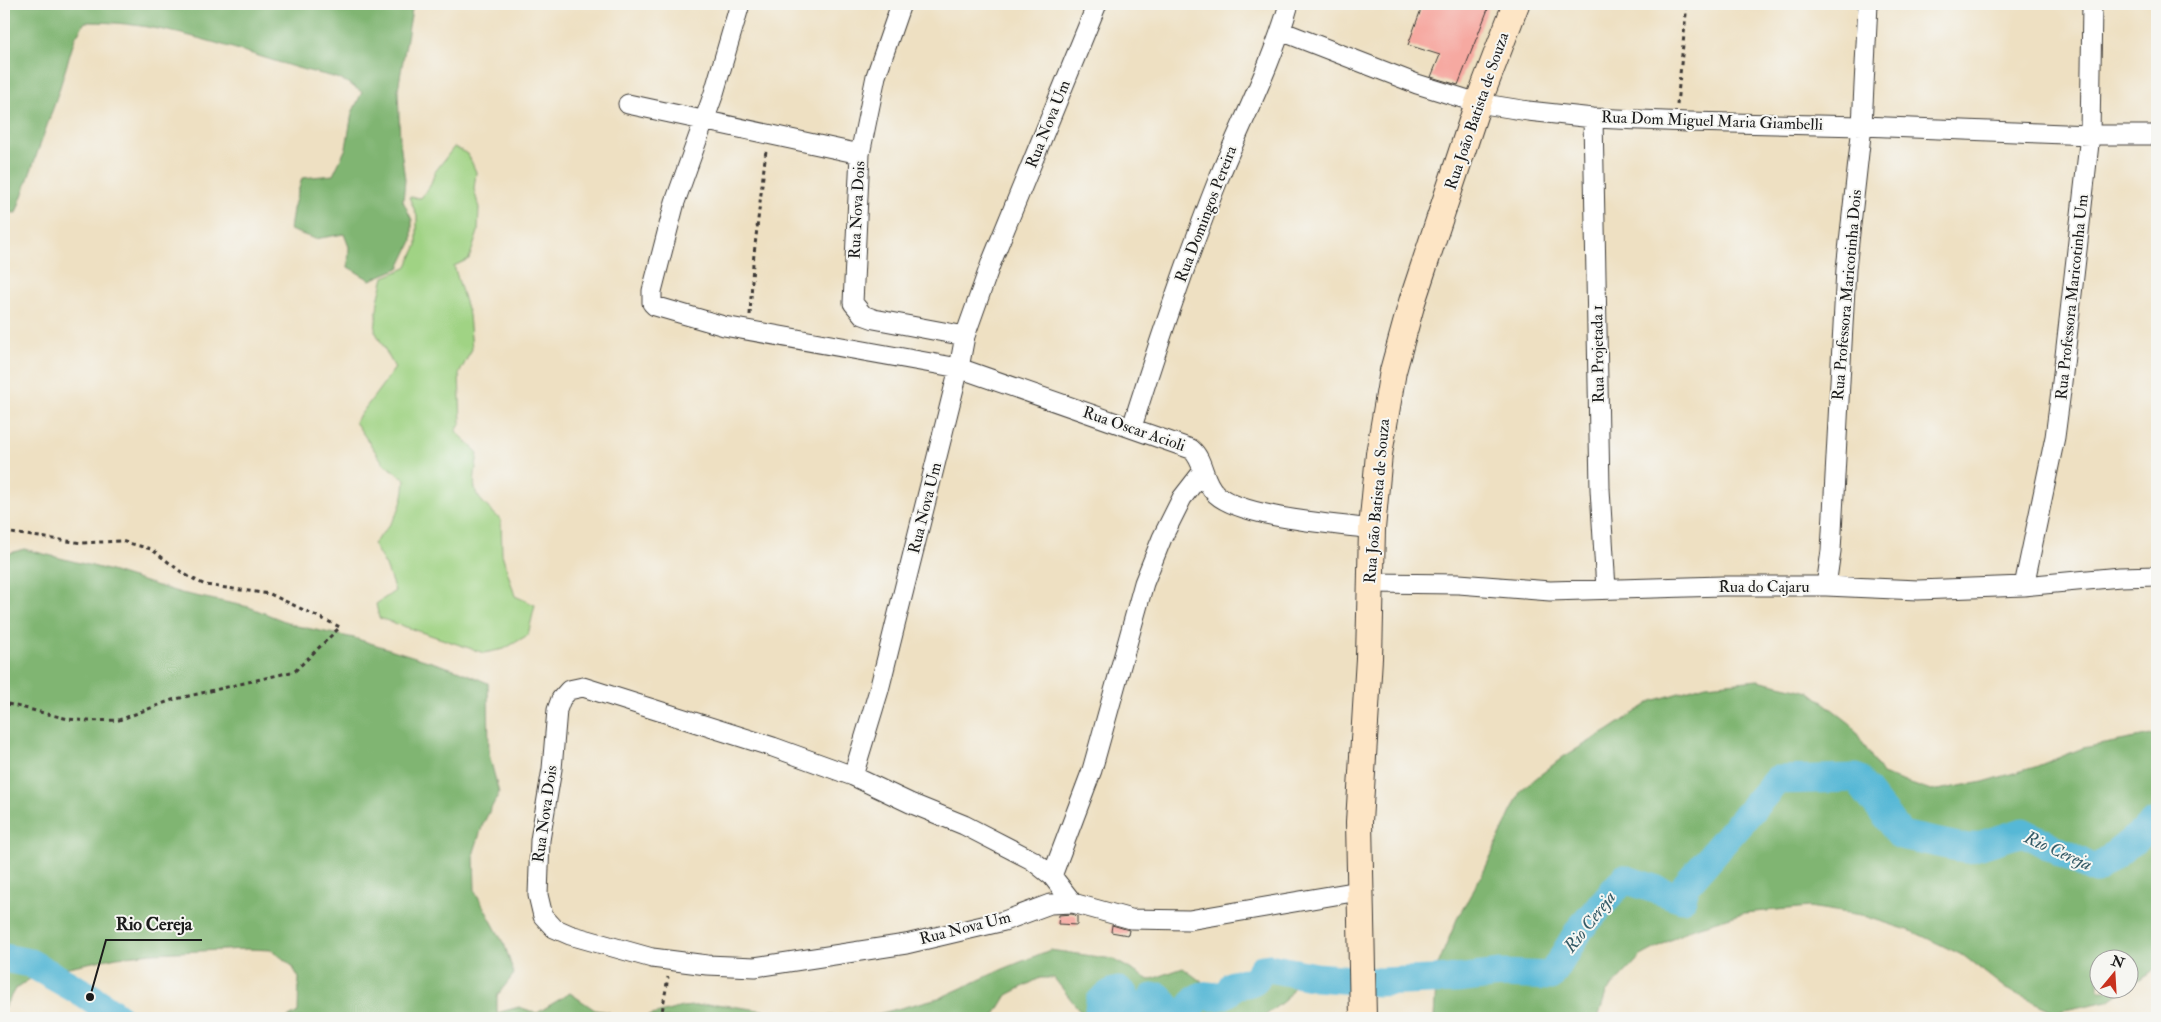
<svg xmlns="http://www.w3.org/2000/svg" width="2161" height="1022" viewBox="0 0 2161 1022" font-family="'IM FELL Double Pica',serif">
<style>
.green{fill:#a0d384;stroke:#5e7850}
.forest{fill:#80b572;stroke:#4e6847}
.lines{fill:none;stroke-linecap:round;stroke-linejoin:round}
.river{stroke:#57b8d6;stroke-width:29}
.building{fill:#f6a9a1}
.street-casing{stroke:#3c3935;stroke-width:21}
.secondary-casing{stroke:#3c3935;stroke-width:28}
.path{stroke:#3c3935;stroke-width:3;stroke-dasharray:4 4;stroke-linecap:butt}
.street{stroke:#fff;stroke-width:19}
.secondary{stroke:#fde5c5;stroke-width:26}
.labels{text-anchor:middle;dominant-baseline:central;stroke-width:4;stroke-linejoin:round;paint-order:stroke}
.street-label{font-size:16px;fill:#1c1c1c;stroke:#f6f6f2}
.water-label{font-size:18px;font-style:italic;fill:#345a66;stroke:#f6f6f2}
.leader{fill:none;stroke:#1c1c1c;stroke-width:2}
.callout-dot{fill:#1c1c1c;stroke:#f6f6f2;stroke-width:2}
.callout-label{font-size:18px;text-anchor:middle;font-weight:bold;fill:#1c1c1c;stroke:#f6f6f2;stroke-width:4;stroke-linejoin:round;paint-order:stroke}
</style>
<rect width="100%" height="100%" fill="#f6f6f2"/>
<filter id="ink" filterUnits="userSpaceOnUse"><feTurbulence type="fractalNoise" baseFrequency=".02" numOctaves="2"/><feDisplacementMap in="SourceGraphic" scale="10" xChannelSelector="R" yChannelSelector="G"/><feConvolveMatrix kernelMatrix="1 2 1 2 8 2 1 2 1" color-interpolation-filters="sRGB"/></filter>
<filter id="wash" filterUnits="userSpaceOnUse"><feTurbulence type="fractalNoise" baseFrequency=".0096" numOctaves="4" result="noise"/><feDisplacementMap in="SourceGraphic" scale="20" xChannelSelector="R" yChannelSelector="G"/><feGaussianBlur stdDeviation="1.12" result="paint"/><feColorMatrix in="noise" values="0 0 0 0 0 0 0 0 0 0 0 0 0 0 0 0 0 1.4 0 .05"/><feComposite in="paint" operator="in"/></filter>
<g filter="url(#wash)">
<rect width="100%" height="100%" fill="#eee0c2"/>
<path class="green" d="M454,147L468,154L476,172L474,189L479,208L478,232L469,259L454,266L469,315L472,349L459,374L461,423L456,431L478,453C472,494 470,491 501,520L502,554L515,596L535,605L528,635L504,649L484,653L379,618L376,604L395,591L386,566L373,544C394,520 403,512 405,479L384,464L355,422L395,368L375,331L378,301L384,277L406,268L417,245V216L409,197L421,198L430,186L435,172Z"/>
<path class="forest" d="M4,4H413L398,89L400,142L405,180L403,201L412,220V241L399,268L370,280L348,267L349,247L344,234L315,239L290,230L293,209L302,178L333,175L346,148L352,113L362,92C355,88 349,83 342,80C327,74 309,72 294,67C225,46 158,21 85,22L75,38L56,100L16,213L4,212Z
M24,549L104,569L181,593L249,607L297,626L354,638L457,670L488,683L489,754L499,793L483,824L474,852L475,891L505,946L514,974L497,996V1013L519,1007L537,1013L570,993L595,1010L609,1012L614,1018H287L298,1012L299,978L292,966L272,950L247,949L153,953L117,957L39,973L15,989L4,1008V555Z
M1758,680L1810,692L1851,724L1882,774L1931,791L1983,782L2035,767L2083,748L2157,734V968L2129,986L2128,960H2098V990H2124L2108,1001L2055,1012L2006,989L1964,956L1914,932L1861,915L1809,907L1744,913L1691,929L1641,956L1606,993L1598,1018H1434L1437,967L1457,919L1484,871L1521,790L1563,757L1609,730L1652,701L1706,685Z
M1050,950L1113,959L1149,980L1183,968L1210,988L1240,980L1268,960L1316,971L1324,979L1310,988L1294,987L1285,1000L1262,1018H1078L1080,1011L1054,978H1040L1007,995L993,1018H641L682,1007L716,1004L782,1013L863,1018L942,997L1003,969Z"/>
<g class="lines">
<path class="river" d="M4,958L30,963L90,997L119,1018
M1105,1018L1099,1009L1100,1002C1106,997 1110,992 1119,991L1124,995L1130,1010C1141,1013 1147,1007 1152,998L1159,997L1172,1013L1182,1014L1187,1013C1204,983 1207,1003 1225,994C1230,992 1230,989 1233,985C1251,981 1252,987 1262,969L1269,968L1316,977L1378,982L1456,979L1501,974L1551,976L1580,929L1624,879L1682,898L1686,885L1777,780L1856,778L1901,835L1968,849L2023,832L2096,870L2153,824L2157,823"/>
</g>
<g id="blocks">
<path class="building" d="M1423,4H1490L1458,85L1431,77L1440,55L1408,45Z
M1072,914L1077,916V925L1058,924L1059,915Z
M1112,925L1129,930L1128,935L1111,932Z"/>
</g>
</g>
<g filter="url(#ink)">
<use href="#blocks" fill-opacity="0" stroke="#3c3935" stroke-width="1"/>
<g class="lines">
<defs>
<path id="street" d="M740,4L714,93L675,202L652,291V303L655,306L724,326L959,368L1191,449C1205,461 1202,481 1216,494C1242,518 1335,524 1372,529
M901,4L876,76L860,154L853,303L863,315L874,319L965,336
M1281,31L1417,84L1478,103L1528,111L1593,118L1688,122L1862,126L2090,135H2157
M628,104L860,154
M1593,118L1600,489L1606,589
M1132,427C1158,344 1186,261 1218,180C1242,121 1272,64 1289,4
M1370,583L1459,584L1550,591L1722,586H1826L1918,590L2024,586L2120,577L2157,576
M1826,586L1831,551L1846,269L1862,126L1868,4
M2024,586L2055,437L2061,391L2090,135L2092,4
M853,776L879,690L959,368L965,336L991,263L1097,4
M1052,876L1092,770L1144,583L1162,538L1182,498L1203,471
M1073,903L1052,876L1032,860L964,825L910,803L853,776L773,747L583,687L569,690L561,699L557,710L552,769L540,840L538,895L543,916L554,928L570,935L652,958L707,965L755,967L906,944L1004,921L1050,904L1073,903L1131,919L1189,920L1359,891"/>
<path id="secondary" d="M1363,1018L1359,822L1369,658L1372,529L1379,454L1393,371L1412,302L1478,103L1516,4"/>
</defs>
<use href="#street" class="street-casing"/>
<use href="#secondary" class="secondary-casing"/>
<path class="path" d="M1677,105L1687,4
M750,315L753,263L766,150
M4,532L82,543L121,541L151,549L184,574L205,585L270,594L340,627L295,671L172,700L119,720L88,721L68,719L4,703
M661,1018L668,977"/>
<use href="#street" class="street"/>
<use href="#secondary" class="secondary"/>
</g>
</g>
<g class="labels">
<g class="street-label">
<text transform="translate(1477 111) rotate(-71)">Rua João Batista de Souza</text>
<text transform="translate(1712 121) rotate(2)">Rua Dom Miguel Maria Giambelli</text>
<text transform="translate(1048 124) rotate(-68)">Rua Nova Um</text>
<text transform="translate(857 210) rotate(-87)">Rua Nova Dois</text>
<text transform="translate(1206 214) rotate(-69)">Rua Domingos Pereira</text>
<text transform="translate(1847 295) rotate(-85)">Rua Professora Maricotinha Dois</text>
<text transform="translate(2072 297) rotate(-84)">Rua Professora Maricotinha Um</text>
<text transform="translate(1598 354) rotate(-91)">Rua Projetada 1</text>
<text transform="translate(1134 429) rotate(19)">Rua Oscar Acioli</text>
<text transform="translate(1377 501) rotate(-85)">Rua João Batista de Souza</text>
<text transform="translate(925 508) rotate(-76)">Rua Nova Um</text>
<text x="1764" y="587">Rua do Cajaru</text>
<text transform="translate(545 814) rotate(-82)">Rua Nova Dois</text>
<text transform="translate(965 928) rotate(-14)">Rua Nova Um</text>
</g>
<g class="water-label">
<text transform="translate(2058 851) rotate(24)">Rio Cereja</text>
<text transform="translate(1590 922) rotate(-52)">Rio Cereja</text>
</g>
</g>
<path class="leader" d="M90 997L106 940H202"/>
<circle class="callout-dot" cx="90" cy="997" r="5"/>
<g class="callout-label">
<text x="154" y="930">Rio Cereja</text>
</g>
<rect width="2161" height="1022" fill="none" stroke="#f6f6f2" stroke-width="20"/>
<g transform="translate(2114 974) rotate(18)"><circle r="24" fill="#f6f6f2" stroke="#9f9f9c"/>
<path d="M0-4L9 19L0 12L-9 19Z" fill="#c8321e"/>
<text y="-8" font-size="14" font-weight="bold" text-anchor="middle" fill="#1c1c1c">N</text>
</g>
</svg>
